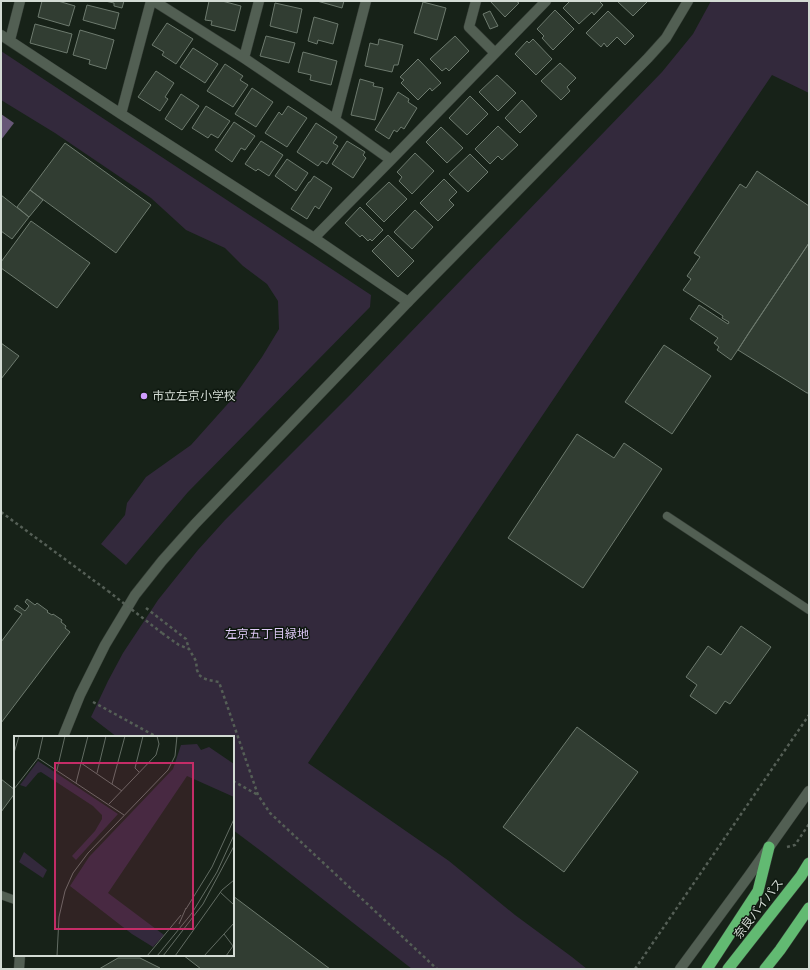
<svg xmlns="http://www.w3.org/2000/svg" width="810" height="970" viewBox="0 0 810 970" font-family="'Sofia Sans Condensed','Noto Sans JP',sans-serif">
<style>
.green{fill:#33293c}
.water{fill:#675777}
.building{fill:#313d32;stroke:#6d7a6e}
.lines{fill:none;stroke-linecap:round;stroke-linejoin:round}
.service-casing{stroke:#353d36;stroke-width:9}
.minor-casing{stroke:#353d36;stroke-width:11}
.tertiary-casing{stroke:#353d36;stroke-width:11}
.trunk-casing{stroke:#353d36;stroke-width:12}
.path{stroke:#555f56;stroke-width:2.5;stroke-dasharray:3 3;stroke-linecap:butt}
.service{stroke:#525f53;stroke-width:8}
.minor{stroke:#525f53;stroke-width:10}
.tertiary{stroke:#525f53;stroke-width:10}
.trunk{stroke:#62ba72;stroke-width:11}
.path-bridge{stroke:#555f56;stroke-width:2.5;stroke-dasharray:3 3;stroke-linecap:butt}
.poi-dot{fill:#d09dff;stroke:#0e180f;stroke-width:1.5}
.labels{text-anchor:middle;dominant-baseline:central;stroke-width:3;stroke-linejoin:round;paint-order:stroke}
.poi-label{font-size:12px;fill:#d3dbd4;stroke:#0e180f;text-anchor:start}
.park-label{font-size:12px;fill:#dfc9f7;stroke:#0e180f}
.street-label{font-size:12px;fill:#d3dbd4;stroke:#0e180f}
.inset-road{fill:none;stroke:#626c63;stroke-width:1}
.view{fill:#c42c67;fill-opacity:0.15;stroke:#c42c67;stroke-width:2}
.inset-edge{fill:none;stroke:#d3dbd4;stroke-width:2}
</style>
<rect width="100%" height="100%" fill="#172218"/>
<path class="green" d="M711,1H809V93L772,75L308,763L449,861L515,915L572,957L587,969H412L269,857L233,830V737H117L91,717L108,681L123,653L158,600L198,550L225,520L351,394L662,72L693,34Z
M1,51L371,295L370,307L188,492L126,565L101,544L125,515L127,503L146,477L191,445L233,398L262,357L279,329L278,301L267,284L243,266L225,248L186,230L151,198L55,133L1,100Z"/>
<path class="water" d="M1,114L14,123L1,140Z"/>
<path class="building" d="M42,1H58L75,6L69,26L38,17Z
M105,1H124L122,8L114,6V3Z
M209,1H222L241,6L235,31L211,25L212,21L205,20Z
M317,1H344L342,8Z
M490,1H516L519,3L505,17Z
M570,1H599L603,5L594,15L592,12L579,24L563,8Z
M619,1H648L633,16L618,2Z
M423,2L446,8L437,40L414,33Z
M275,3L302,9L297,33L270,26Z
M87,5L119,13L115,29L83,20Z
M555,10L574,29L553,50L542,38L544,36L537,29Z
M490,11L498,26L490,29L483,14Z
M608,11L634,36L625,45L617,37L607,47L604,43L601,47L586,33Z
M314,17L338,24L333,44L318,40L317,44L308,41Z
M167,23L193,39L176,64L162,55L164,52L152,45Z
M35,24L72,34L67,53L30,43Z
M80,30L114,40L106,69L89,64L90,60L73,55Z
M266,36L295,43L289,63L260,56Z
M455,36L469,51L449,71L446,68L442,71L430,59Z
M379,39L403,45L398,65H394L392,72L365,66L370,43L378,45Z
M533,39L552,59L536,75L515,54L527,41L529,43Z
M193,48L218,64L205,83L180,67Z
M303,52L337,61L331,85L310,80L311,75L298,72Z
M418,59L441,83L432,91L430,88L418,100L401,83L404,80L400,77Z
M560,63L576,78L567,87L570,91L561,100L541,81Z
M225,64L243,76L240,80L248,85L233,107L207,91Z
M156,71L174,83L165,97L168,99L160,111L138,97Z
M497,75L516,93L498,111L479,92Z
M360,79L374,83L373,86L383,88L375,120L351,115Z
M252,88L273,102L256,127L235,114Z
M398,92L409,99L408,102L417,108L404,129L401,127L397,132L394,130L389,139L375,130Z
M181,94L199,106L182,130L165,119Z
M470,96L488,114L467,135L449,118Z
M522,100L537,116L520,133L505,118Z
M206,106L230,121L218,138L211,134L208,138L192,128Z
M288,106L307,118L287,147L265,133L279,112L282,115Z
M234,122L255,136L245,150L241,148L232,162L215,150Z
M316,123L337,137L333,143L338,146L327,164L322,161L318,166L297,152Z
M498,126L518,145L502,160L498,156L490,164L475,149Z
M441,127L463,148L447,163L426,142Z
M261,141L283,155L269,176L258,169L256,171L245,164Z
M347,141L365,152L363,155L366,158L353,178L332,164Z
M65,143L151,205L116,253L30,190Z
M415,153L434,171L412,194L399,181L402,177L397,172Z
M470,154L488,172L468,192L449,174Z
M287,159L308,173L296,191L275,176Z
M757,171L809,206V243L731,360L717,350L719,347L714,343L718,338L690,319L699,305L728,324L729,322L722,318L723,316L683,290L691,279L687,276L700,257L694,253L740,184L746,188Z
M314,176L332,188L319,209L315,206L307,219L291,209L309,182H310Z
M444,179L457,192L449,200L454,205L438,221L420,203Z
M389,182L407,199L384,222L366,204Z
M30,190L43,200L29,217L17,207Z
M1,195L29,217L12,239L1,231Z
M360,207L383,230L372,241L370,239L368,241L362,235L360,237L345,223Z
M415,210L433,227L412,249L394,232Z
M31,221L90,263L57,308L1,268V262Z
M388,235L414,261L398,277L372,251Z
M809,243V393H807L738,350L748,334Z
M1,343L19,356L1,379Z
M664,345L711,376L672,434L625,402Z
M577,434L614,458L624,443L662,469L583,588L508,538Z
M27,599L35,605L37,603L48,611L47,612L52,615L53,614L62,620L61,622L66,626L65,628L70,632L1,723V642L22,614L14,609L17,605L25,611L29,606L25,602Z
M741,626L771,647L730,704L725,701L716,714L690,696L697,685L686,677L708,646L721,655Z
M577,727L638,772L564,872L503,827Z
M1,779L15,790V793L1,812Z
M233,896L330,969H201L183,955H233Z
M118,958H140L160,968L161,969H99Z"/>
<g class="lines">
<defs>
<path id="service" d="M667,516L809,610
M1,895L15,900"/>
<path id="minor" d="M154,1L244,58L335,120L391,160
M476,1L469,27L495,53
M1,35L121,114L314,238L408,302
M10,40L20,1
M244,58L259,1
M121,114L151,1
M335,120L366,1
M314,238L391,160L546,1"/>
<path id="tertiary" d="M63,737L80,695L105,645L135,595L162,561L195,524L408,302L648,58L666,38L688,1
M19,969L20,955
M680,969L748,877L809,791"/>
<path id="trunk" d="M707,969L758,891L769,847
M728,969L801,876L809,863
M765,969L780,950L809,908"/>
</defs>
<use href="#service" class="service-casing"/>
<use href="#minor" class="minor-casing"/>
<use href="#tertiary" class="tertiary-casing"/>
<use href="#trunk" class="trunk-casing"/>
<path class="path" d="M1,512L108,591
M146,608L186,639L189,649
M162,633L179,645L189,649L196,661L197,670L199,675L203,678L208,680L219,682L258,795L270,813L437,969
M93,702L157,737
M233,781L258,795
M787,847L795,845L809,824
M635,969L809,715"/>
<use href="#service" class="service"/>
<use href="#minor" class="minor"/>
<use href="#tertiary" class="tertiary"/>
<use href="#trunk" class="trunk"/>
<path class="path-bridge" d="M108,591L162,633"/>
</g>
<circle class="poi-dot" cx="144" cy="396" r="4"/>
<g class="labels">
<g class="poi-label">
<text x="152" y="396">市立左京小学校</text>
</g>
<g class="park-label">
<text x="267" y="634">左京五丁目緑地</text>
</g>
<g class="street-label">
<text transform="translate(759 909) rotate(-52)">奈良バイパス</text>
</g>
</g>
<g transform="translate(14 736)">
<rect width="220" height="220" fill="#172218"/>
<path d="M183,8L187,14L195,11L220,28V61L173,40L94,157L150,199L139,211L118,198L56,150L75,121L159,33L167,9ZM24,25L104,78L62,124L58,120L81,95L88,83V79L79,70L27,36L24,37L12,51L6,49ZM10,116L33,134L29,142L5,126Z" fill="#33293c"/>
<path class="inset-road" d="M0,17L5,0M24,22L110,79M67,27L108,55M43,34L51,0M125,36L121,32L129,0M83,37L92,0M62,47L74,0M98,48L111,0M0,53L24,22L29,0M95,68L142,19L145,8L143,0M206,156L220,169M172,173L198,131L220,83M165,188L172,172M210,198L219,210L212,220M43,220L45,181L51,155L59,137L74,117L154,34L161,20L163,0M133,220L167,179M143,220L178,177L203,136L220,99M149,220L189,168L220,110M161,220L208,154L220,144M190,220L220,187"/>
<path class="view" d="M41,27H179V193H41Z"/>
<rect width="220" height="220" class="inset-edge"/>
</g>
<rect width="810" height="970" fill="none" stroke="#d3dbd4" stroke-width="4"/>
</svg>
